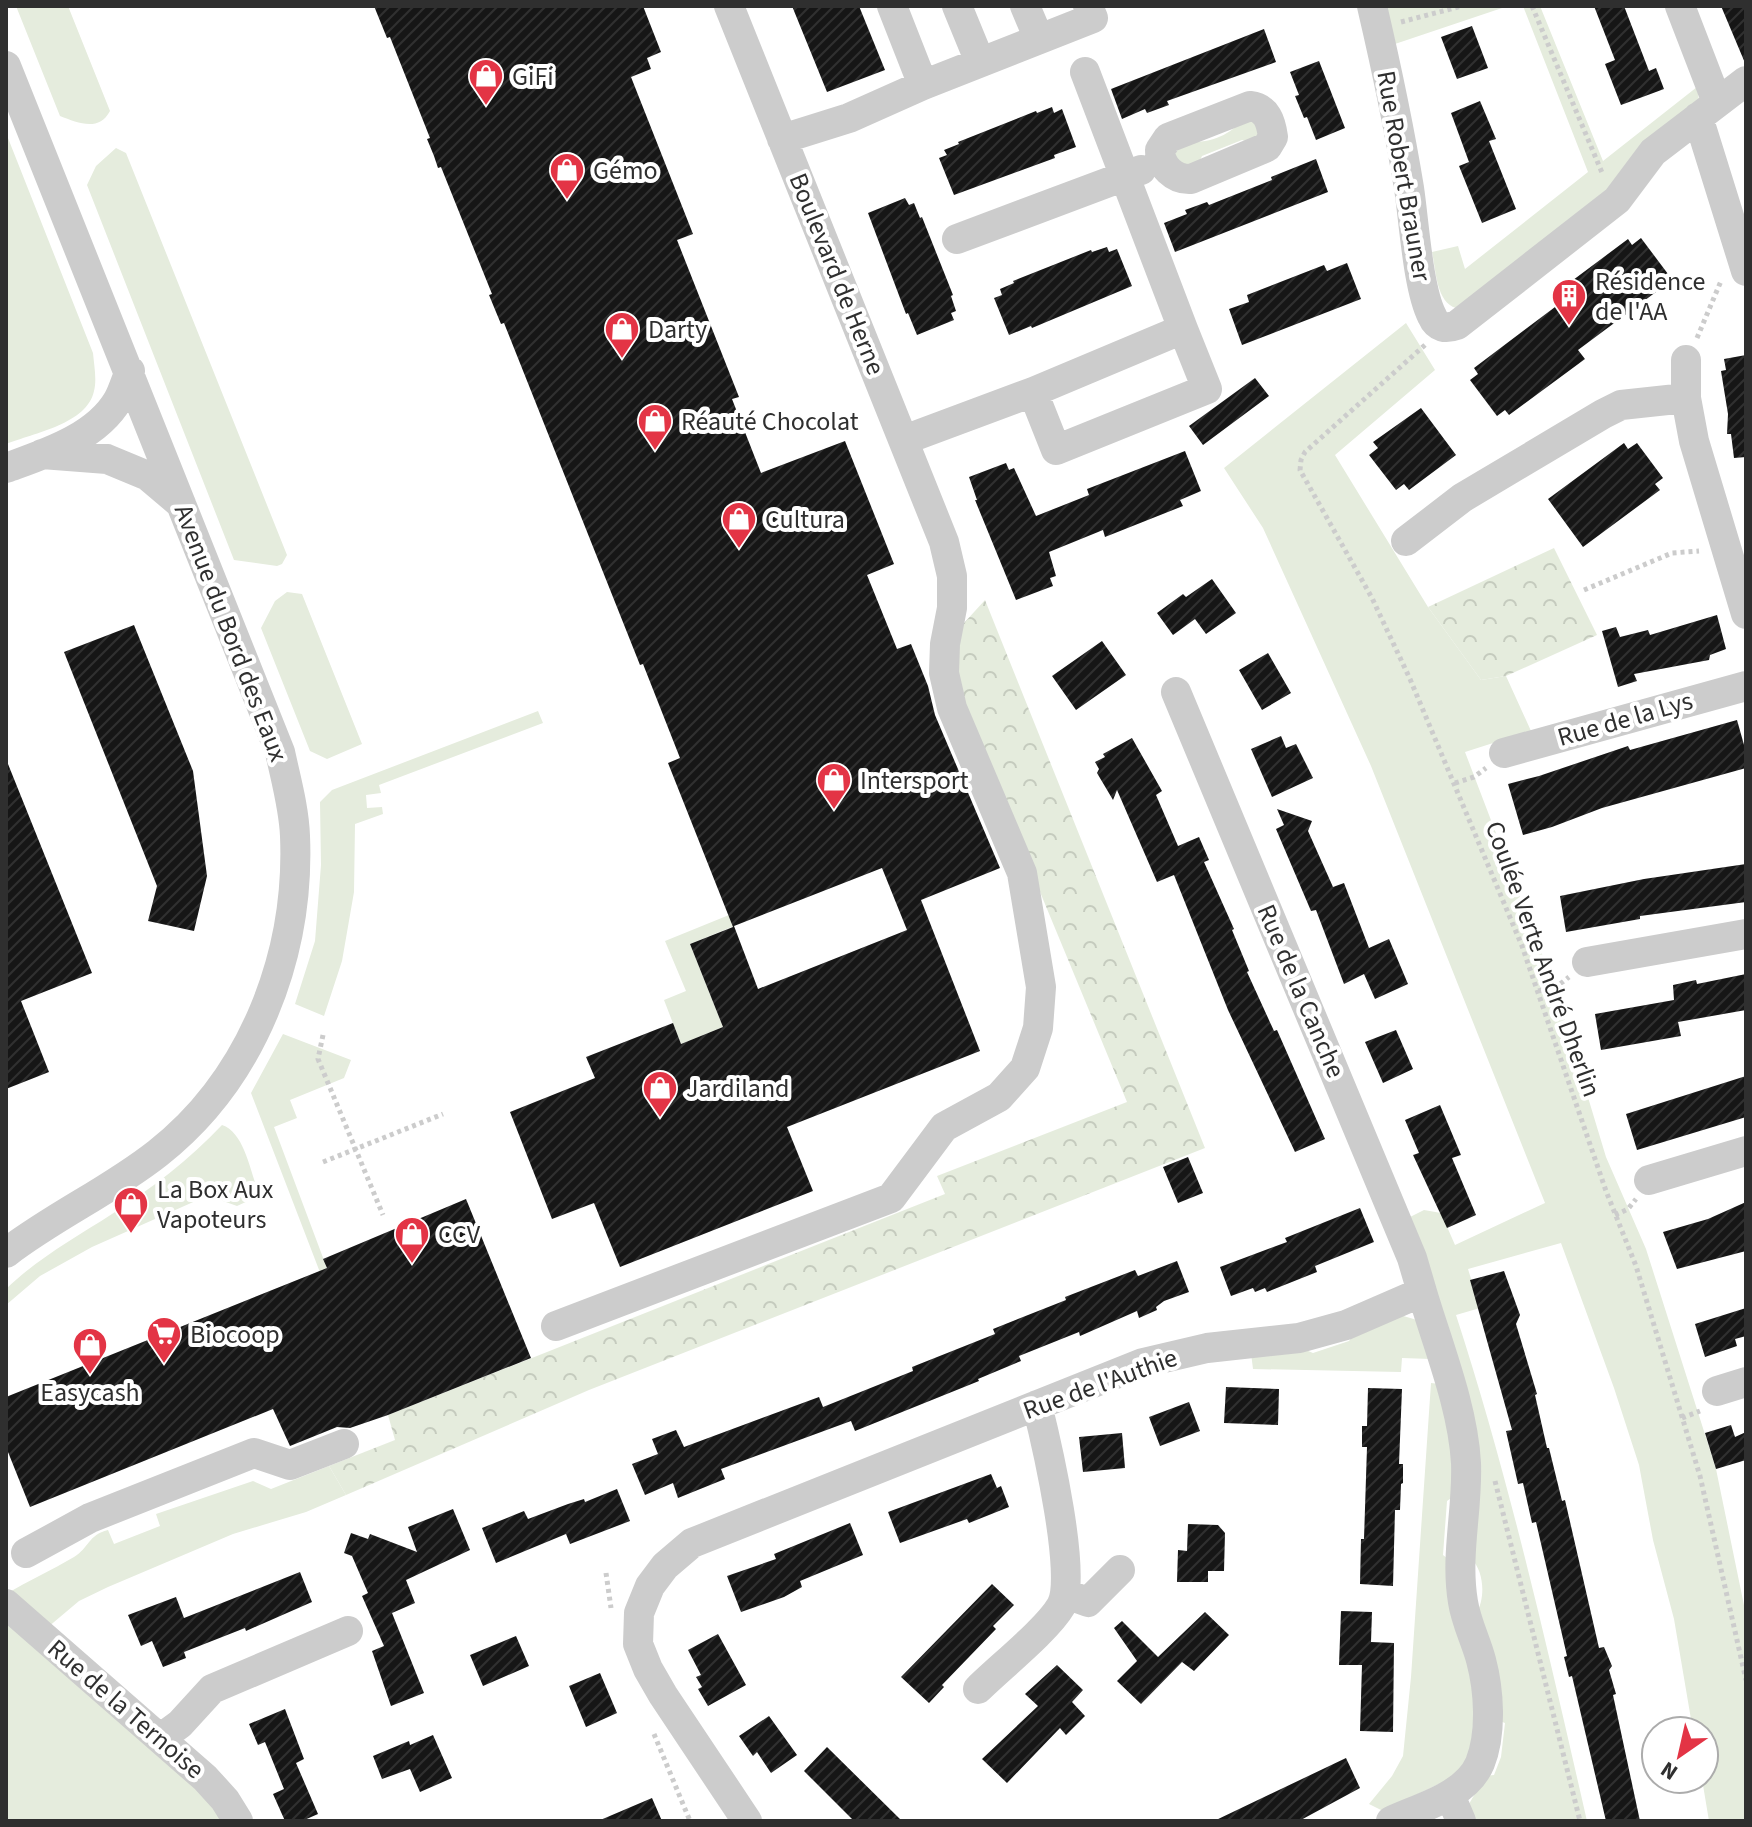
<svg xmlns="http://www.w3.org/2000/svg" width="1752" height="1827" viewBox="0 0 1752 1827" font-family="'Source Sans 3',sans-serif">
<style>
.green{fill:#e5ecdd}
.forest{fill:url(#forest-crowns)}
.building{fill:url(#building-hatch);fill-rule:evenodd}
.lines{fill:none;stroke-linecap:round;stroke-linejoin:round}
.path{stroke:#ccc;stroke-width:5;stroke-dasharray:4 4;stroke-linecap:butt}
.minor{stroke:#ccc;stroke-width:30}
.labels{text-anchor:middle;dominant-baseline:central;stroke-width:8;stroke-linejoin:round;paint-order:stroke}
.poi-label{font-size:26px;fill:#2f2f2f;stroke:#fff;text-anchor:start}
.street-label{font-size:26px;fill:#2f2f2f;stroke:#fff}
</style>
<defs>
<pattern id="forest-crowns" width="20" height="18" patternUnits="userSpaceOnUse" patternTransform="scale(2)"><rect width="20" height="18" fill="#e5ecdd"/><path d="M2 6a3 3 0 1 1 6 0M12 15a3 3 0 1 1 6 0" fill="none" stroke="#c5cbbe"/></pattern>
<pattern id="building-hatch" width="6" height="6" patternUnits="userSpaceOnUse" patternTransform="scale(2)"><rect width="6" height="6" fill="#161616"/><path d="M-1 1l2-2M0 6l6-6M5 7l2-2" fill="none" stroke="#303030"/></pattern>
</defs>
<rect width="100%" height="100%" fill="#fff"/>
<path class="green" d="M16,6H68L110,111C99,132 78,123 60,116Z
M1384,6H1508L1392,45Z
M1523,6H1540L1603,161L1697,87L1699,100L1618,181L1456,308C1436,302 1436,270 1432,252L1458,246L1465,269L1588,172Z
M1246,114L1264,119L1256,144L1242,140L1202,156L1197,167L1188,168L1174,156L1182,141C1207,145 1233,136 1246,114Z
M6,133L93,353C94,365 97,380 94,391C87,424 34,433 6,444Z
M116,148L126,153L287,555L282,564L277,566L234,560L87,185L96,166Z
M1406,323L1435,370L1335,455L1428,607L1481,680L1506,676L1531,731L1465,752L1555,988L1606,1157L1646,1249L1716,1469L1746,1615V1821H1709L1702,1779H1704V1731H1693L1674,1619L1653,1540L1639,1465L1614,1388L1561,1243L1468,1269L1480,1308L1456,1315C1510,1481 1548,1651 1587,1821H1474L1469,1804L1485,1776L1494,1775L1501,1757L1505,1723L1497,1720L1476,1614C1486,1598 1484,1571 1471,1558L1410,1217L1424,1210L1441,1213L1455,1245L1545,1203L1371,766L1263,528L1224,468Z
M287,592L302,594L362,744L327,759L310,751L261,628L275,601Z
M538,711L543,723L379,785L381,793L366,795L367,808L382,807L383,814L355,824L354,892L342,961L324,1016L295,1004L315,941L321,865L320,802L332,790Z
M729,915L734,926L690,944L723,1027L681,1044L664,1000L686,991L665,941Z
M283,1034L351,1060L344,1078L290,1100L297,1118L274,1127L328,1271L321,1275L251,1093Z
M222,1125C243,1132 249,1166 256,1185L250,1200L237,1206L223,1201L218,1191L92,1247L40,1276L6,1305V1289C38,1258 75,1238 112,1214C152,1188 189,1160 222,1125Z
M1400,1315L1417,1320L1431,1359L1402,1358L1401,1372L1253,1369L1251,1353L1301,1348L1313,1353L1349,1341L1357,1330Z
M1431,1383L1440,1384L1452,1423L1454,1496L1447,1501L1443,1555L1451,1561L1478,1710L1472,1752L1459,1774L1383,1811L1369,1804L1392,1776L1403,1756L1411,1677Z
M329,1466L346,1495L306,1512L233,1534L108,1587L79,1601L41,1633L238,1821H6V1594C28,1581 52,1570 74,1557C89,1548 88,1535 108,1530L114,1544L160,1526L156,1514L253,1481L271,1489Z"/>
<path class="forest" d="M1554,548L1597,635L1506,676L1481,680L1428,607Z
M985,600L1205,1148L589,1390L346,1495L329,1466L395,1440L388,1415L945,1194L937,1176L1127,1102L958,694L954,634Z"/>
<path class="building" d="M374,6H643L661,52L647,58L651,69L631,77L693,234L677,240L739,397L732,399L761,473L845,441L894,564L867,575L897,649L911,644L928,686L935,715L1000,868L921,900L980,1051L787,1127L813,1191L620,1267L594,1203L552,1219L510,1112L595,1078L586,1057L673,1023L681,1044L723,1027L690,944L733,927L668,763L680,758L643,664L640,665L504,323L501,324L496,312L489,295L492,294L441,167L438,168L434,156L427,139L430,138L390,37L387,38ZM882,868L907,930L758,989L734,926Z
M792,6H859L885,70L827,92Z
M1594,6H1624L1649,71L1656,68L1664,89L1621,105L1605,64L1615,60Z
M1721,6H1746V63H1745Z
M1472,26L1488,68L1457,79L1441,37Z
M1264,29L1276,62L1167,101L1169,105L1147,113L1145,109L1122,119L1111,89Z
M1319,61L1345,128L1316,140L1307,117L1304,118L1295,96L1299,95L1290,72Z
M1480,101L1496,139L1489,141L1516,209L1482,223L1459,166L1469,162L1451,113Z
M1052,107L1054,113L1062,109L1076,147L1054,155L1055,158L954,195L939,158L947,155L944,150L959,144L958,142L1036,111L1037,113Z
M1316,159L1328,192L1175,252L1164,223L1187,214L1185,210L1207,202L1209,205L1272,180L1271,177Z
M905,198L909,205L914,203L920,218L922,217L953,295L951,296L956,311L951,313L954,320L917,335L908,313L906,314L868,213Z
M1641,238L1668,274L1660,280L1664,286L1578,350L1585,359L1509,415L1505,410L1497,416L1470,380L1478,374L1474,368L1559,304L1553,295L1628,239L1632,245Z
M1107,247L1109,252L1117,249L1132,286L1032,328L1031,326L1009,335L994,298L1002,295L1000,289L1014,283L1013,281L1091,250L1092,252Z
M1347,263L1361,299L1242,345L1229,309L1249,302L1247,295L1324,265L1327,271Z
M1746,355V457L1734,458L1731,434H1727L1728,414L1721,371L1726,370L1724,359Z
M1255,378L1269,396L1203,445L1189,426Z
M1421,408L1456,455L1409,490L1404,484L1396,490L1369,455L1378,448L1373,442Z
M1624,443L1628,449L1637,443L1663,478L1655,484L1660,490L1583,547L1548,499Z
M1185,451L1201,491L1180,500L1183,506L1105,537L1103,530L1049,552L1056,576L1050,578L1053,586L1016,600L975,500H977L969,477L1006,463L1009,470L1014,468L1036,516L1089,495L1087,489Z
M1212,579L1236,613L1206,634L1195,619L1173,635L1157,613L1183,594L1186,597Z
M1717,615L1726,649L1710,655L1709,660L1634,674L1637,681L1618,687L1602,631L1616,627L1620,637L1648,630L1650,635Z
M134,625L193,771L207,876L194,931L148,921L157,886L64,652Z
M1102,641L1126,675L1076,710L1052,676Z
M1268,653L1291,693L1262,710L1239,670Z
M1737,720L1746,752V768L1602,808L1552,827L1523,835L1508,784L1539,776L1628,746L1630,750Z
M1281,736L1286,748L1296,744L1313,778L1272,797L1251,749Z
M1132,738L1162,791L1156,795L1178,846L1199,837L1209,860L1204,862L1234,929L1232,930L1249,971L1247,972L1274,1031L1277,1030L1325,1139L1295,1152L1228,1010L1174,875L1157,882L1117,790L1113,800L1097,773L1099,769L1095,762L1105,757L1103,754Z
M6,759L92,973L21,1001L49,1072L6,1089Z
M1277,809L1312,821L1308,831L1333,887L1344,883L1369,948L1389,939L1408,984L1375,999L1364,974L1344,984L1316,910L1311,911L1276,829L1284,825Z
M1746,864V902L1640,916V919L1566,932L1560,896L1644,879Z
M1746,974V1010L1678,1022L1681,1036L1601,1050L1595,1014L1674,1000L1673,985L1696,980L1697,984Z
M1396,1030L1413,1069L1383,1083L1365,1042Z
M1746,1076V1117L1637,1150L1626,1114Z
M1440,1105L1461,1155L1452,1158L1476,1215L1447,1228L1413,1155L1419,1153L1405,1120Z
M1188,1157L1203,1193L1178,1203L1163,1167Z
M466,1199L531,1358L388,1415L350,1428L337,1427L290,1446L273,1409L30,1507L6,1447V1397L327,1268L323,1259Z
M1746,1202V1251L1677,1269L1663,1232L1708,1219Z
M1360,1208L1374,1242L1315,1266L1317,1272L1267,1292L1265,1288L1255,1292L1253,1288L1231,1296L1220,1267L1287,1242L1285,1238Z
M1177,1261L1189,1292L1164,1301L1156,1307L1157,1310L1139,1318L1137,1311L1080,1336L1079,1332L1019,1356L1021,1361L978,1379L979,1381L855,1431L851,1421L721,1469L725,1479L678,1498L673,1483L645,1495L632,1464L658,1454L652,1439L676,1430L684,1447L819,1397L823,1407L913,1371L912,1367L995,1334L993,1329L1066,1300L1065,1297L1135,1270L1138,1276Z
M1504,1271L1520,1315L1516,1324L1537,1394L1535,1395L1547,1448H1549L1562,1501L1565,1500L1599,1648L1604,1647L1612,1666L1609,1670L1616,1694L1613,1695L1640,1821H1606L1572,1676L1569,1677L1564,1657L1567,1656L1536,1522L1532,1523L1523,1483L1518,1484L1506,1431L1512,1430L1470,1280Z
M1746,1308V1336L1735,1339L1737,1346L1705,1357L1695,1324Z
M1226,1387L1279,1389L1278,1425L1224,1423Z
M1368,1388L1402,1389L1399,1464H1403V1483L1401,1484L1400,1510H1395L1393,1586L1360,1584L1361,1539H1364L1367,1447H1362V1426H1367Z
M1189,1402L1200,1431L1160,1446L1149,1417Z
M1731,1425L1735,1437L1746,1432V1460L1716,1469L1705,1433Z
M1122,1433L1125,1468L1083,1472L1079,1437Z
M991,1474L997,1488L1001,1486L1009,1507L969,1523L967,1519L900,1543L888,1512Z
M617,1489L630,1521L570,1544L566,1534L496,1563L482,1528L524,1511L528,1519L568,1504L584,1499L585,1502Z
M453,1509L470,1550L406,1580L415,1603L392,1613L424,1693L391,1706L372,1651L384,1646L362,1596L368,1593L352,1556L344,1553L351,1533L368,1539L370,1534L417,1552L408,1527Z
M850,1523L863,1555L800,1581L802,1587L784,1597L741,1612L727,1576L776,1559L774,1554Z
M1188,1524L1218,1525L1225,1533L1224,1571H1208V1582H1177L1178,1550L1187,1551Z
M300,1572L312,1602L246,1631L245,1628L184,1652L186,1658L163,1667L152,1641L141,1646L128,1615L176,1597L184,1618Z
M992,1584L1014,1605L993,1626L996,1629L942,1685L944,1687L929,1703L901,1677Z
M1341,1611L1372,1612L1371,1642L1394,1643L1393,1732L1360,1731L1362,1665H1339Z
M1205,1612L1229,1635L1194,1671L1182,1662L1141,1704L1117,1681L1137,1661L1114,1628L1122,1621L1158,1657Z
M718,1634L746,1685L708,1706L698,1689L702,1687L696,1677L701,1675L688,1650Z
M516,1636L529,1666L483,1686L470,1655Z
M1057,1665L1083,1690L1072,1702L1085,1716L1066,1735L1060,1728L1007,1783L982,1759L1038,1706L1025,1694Z
M600,1673L617,1713L586,1727L569,1686Z
M285,1709L304,1759L296,1763L318,1814L302,1821H285L273,1794L284,1789L265,1742L258,1745L249,1724Z
M769,1716L797,1755L771,1773L757,1752L753,1756L739,1736Z
M433,1735L452,1778L420,1792L410,1769L382,1779L373,1756L409,1741L410,1745Z
M827,1747L902,1821H854L804,1771Z
M1346,1758L1360,1788L1299,1821H1214Z
M652,1798L662,1821H598Z"/>
<g class="lines">
<path class="path" d="M1532,6L1603,175
M1401,22L1462,6
M1697,338L1721,281
M1425,345L1305,452L1301,460L1300,470L1372,598L1410,679L1522,946L1606,1191L1636,1266L1700,1476L1746,1680
M1584,590L1672,553L1699,551
M1455,783L1474,777L1486,768
M1538,991L1555,988L1569,977
M323,1035L318,1059L383,1215
M323,1162L443,1114
M1615,1215L1628,1209L1636,1199
M1682,1418L1700,1411
M1495,1481L1580,1821
M606,1573L611,1608
M654,1734L690,1821"/>
<path class="minor" d="M892,6L923,85
M957,6L980,62
M1025,6L1039,39
M1372,6C1386,66 1399,127 1409,188C1414,221 1418,289 1432,316C1437,328 1446,329 1457,325L1617,200L1653,152L1746,81
M1680,6L1717,102
M6,66L280,752C286,780 294,808 295,836C300,955 253,1078 158,1153C110,1191 54,1216 6,1253
M1250,106C1267,108 1271,122 1273,137L1267,147L1191,179C1174,180 1160,166 1160,150L1168,138Z
M1698,117L1746,271
M782,139L849,118L923,85L1093,18L1088,6
M957,239L1141,170
M1686,360V398L1694,441L1746,614
M1033,392L1056,450L1207,389L1183,329
M904,440L1033,392L1183,329L1085,72
M42,454L107,459L148,476L181,504
M6,468C44,454 96,438 118,400C123,391 126,380 130,371
M1406,541L1462,498L1603,414L1621,405L1686,398
M1176,692L1412,1258L1422,1292
M1504,753L1746,686
M1587,962L1746,934
M1649,1180L1746,1151
M556,1326L891,1198L944,1127L999,1097L1025,1068L1038,1028L1041,987L1022,873L952,708L944,673L945,644L952,608V576L944,542L729,6
M1717,1391L1746,1382
M26,1553L90,1518L254,1453L290,1465L344,1444
M1066,1594L1088,1602L1120,1570
M6,1604L205,1778L225,1800L238,1821
M978,1689C999,1668 1047,1630 1061,1606C1078,1578 1046,1441 1037,1405
M161,1738L180,1724L212,1689L348,1631
M1450,1795L1461,1821
M747,1821L663,1695L648,1669L638,1644L639,1613L650,1586L665,1566L692,1543L1143,1363L1207,1348L1299,1338L1346,1325L1422,1292C1438,1346 1463,1407 1466,1463C1468,1509 1455,1555 1463,1602C1466,1622 1476,1641 1481,1660C1489,1690 1492,1733 1480,1763C1466,1796 1421,1807 1391,1821"/>
</g>
<defs>
<symbol id="shop-pin" viewBox="-11 -11 22 30"><path d="M0 17L-7.5 6A9.5 9.5 0 1 1 7.5 6Z" fill="#e33445" stroke="#fff"/><path d="M-5-2.5h2.3a2.7 3.5 0 0 1 5.4 0H5L5.5 6h-11ZM-1.5-2.5h3a1.5 2.3 0 0 0-3 0Z" fill="#fff"/></symbol>
<symbol id="building-pin" viewBox="-11 -11 22 30"><path d="M0 17L-7.5 6A9.5 9.5 0 1 1 7.5 6Z" fill="#e33445" stroke="#fff"/><path d="M-4-6H4V6H1V3H-1V6H-4ZM-2.5-4.3h1.7v1.8h-1.7ZM.8-4.3h1.7v1.8H.8ZM-2.5-1h1.7V.8h-1.7ZM.8-1h1.7V.8H.8Z" fill="#fff"/></symbol>
<symbol id="supermarket-pin" viewBox="-11 -11 22 30"><path d="M0 17L-7.5 6A9.5 9.5 0 1 1 7.5 6Z" fill="#e33445" stroke="#fff"/><path d="M-6-5.5h2.5l.6 2H6L4.5 2H-2.5L-4.4-4H-6ZM-1.5 3.2a1.3 1.3 0 1 0 .1 0ZM3 3.2a1.3 1.3 0 1 0 .1 0Z" fill="#fff"/></symbol>
</defs>
<g fill-rule="evenodd">
<use href="#shop-pin" x="466" y="56" width="40" height="54"/>
<use href="#shop-pin" x="547" y="150" width="40" height="54"/>
<use href="#building-pin" x="1549" y="276" width="40" height="54"/>
<use href="#shop-pin" x="602" y="309" width="40" height="54"/>
<use href="#shop-pin" x="635" y="401" width="40" height="54"/>
<use href="#shop-pin" x="719" y="499" width="40" height="54"/>
<use href="#shop-pin" x="814" y="760" width="40" height="54"/>
<use href="#shop-pin" x="640" y="1068" width="40" height="54"/>
<use href="#shop-pin" x="111" y="1184" width="40" height="54"/>
<use href="#shop-pin" x="392" y="1214" width="40" height="54"/>
<use href="#supermarket-pin" x="144" y="1314" width="40" height="54"/>
<use href="#shop-pin" x="70" y="1325" width="40" height="54"/>
</g>
<g class="labels">
<g class="poi-label">
<text x="512" y="76">GiFi</text>
<text x="593" y="170">Gémo</text>
<text x="1595" y="281">Résidence<tspan x="1595" dy="30">de l'AA</tspan></text>
<text x="648" y="329">Darty</text>
<text x="681" y="421">Réauté Chocolat</text>
<text x="765" y="519">Cultura</text>
<text x="860" y="780">Intersport</text>
<text x="686" y="1088">Jardiland</text>
<text x="157" y="1189">La Box Aux<tspan x="157" dy="30">Vapoteurs</tspan></text>
<text x="438" y="1234">CCV</text>
<text x="190" y="1334">Biocoop</text>
<text x="90" y="1392" text-anchor="middle">Easycash</text>
</g>
<g class="street-label">
<text transform="translate(1404 176) rotate(80)">Rue Robert Brauner</text>
<text transform="translate(837 274) rotate(68)">Boulevard de Herne</text>
<text transform="translate(231 633) rotate(69)">Avenue du Bord des Eaux</text>
<text transform="translate(1625 719) rotate(-16)">Rue de la Lys</text>
<text transform="translate(1543 959) rotate(70)">Coulée Verte André Dherlin</text>
<text transform="translate(1301 991) rotate(67)">Rue de la Canche</text>
<text transform="translate(1100 1384) rotate(-20)">Rue de l'Authie</text>
<text transform="translate(126 1709) rotate(41)">Rue de la Ternoise</text>
</g>
</g>
<rect width="1752" height="1827" fill="none" stroke="#2f2f2f" stroke-width="16"/>
<g transform="translate(1680 1755) rotate(214)"><circle r="38" fill="#ffffff" stroke="#acacac" stroke-width="2"/>
<path d="M0-6L14 30L0 20L-14 30Z" fill="#e33445"/>
<text y="-12" font-size="22" font-weight="bold" text-anchor="middle" fill="#2f2f2f">N</text>
</g>
</svg>
